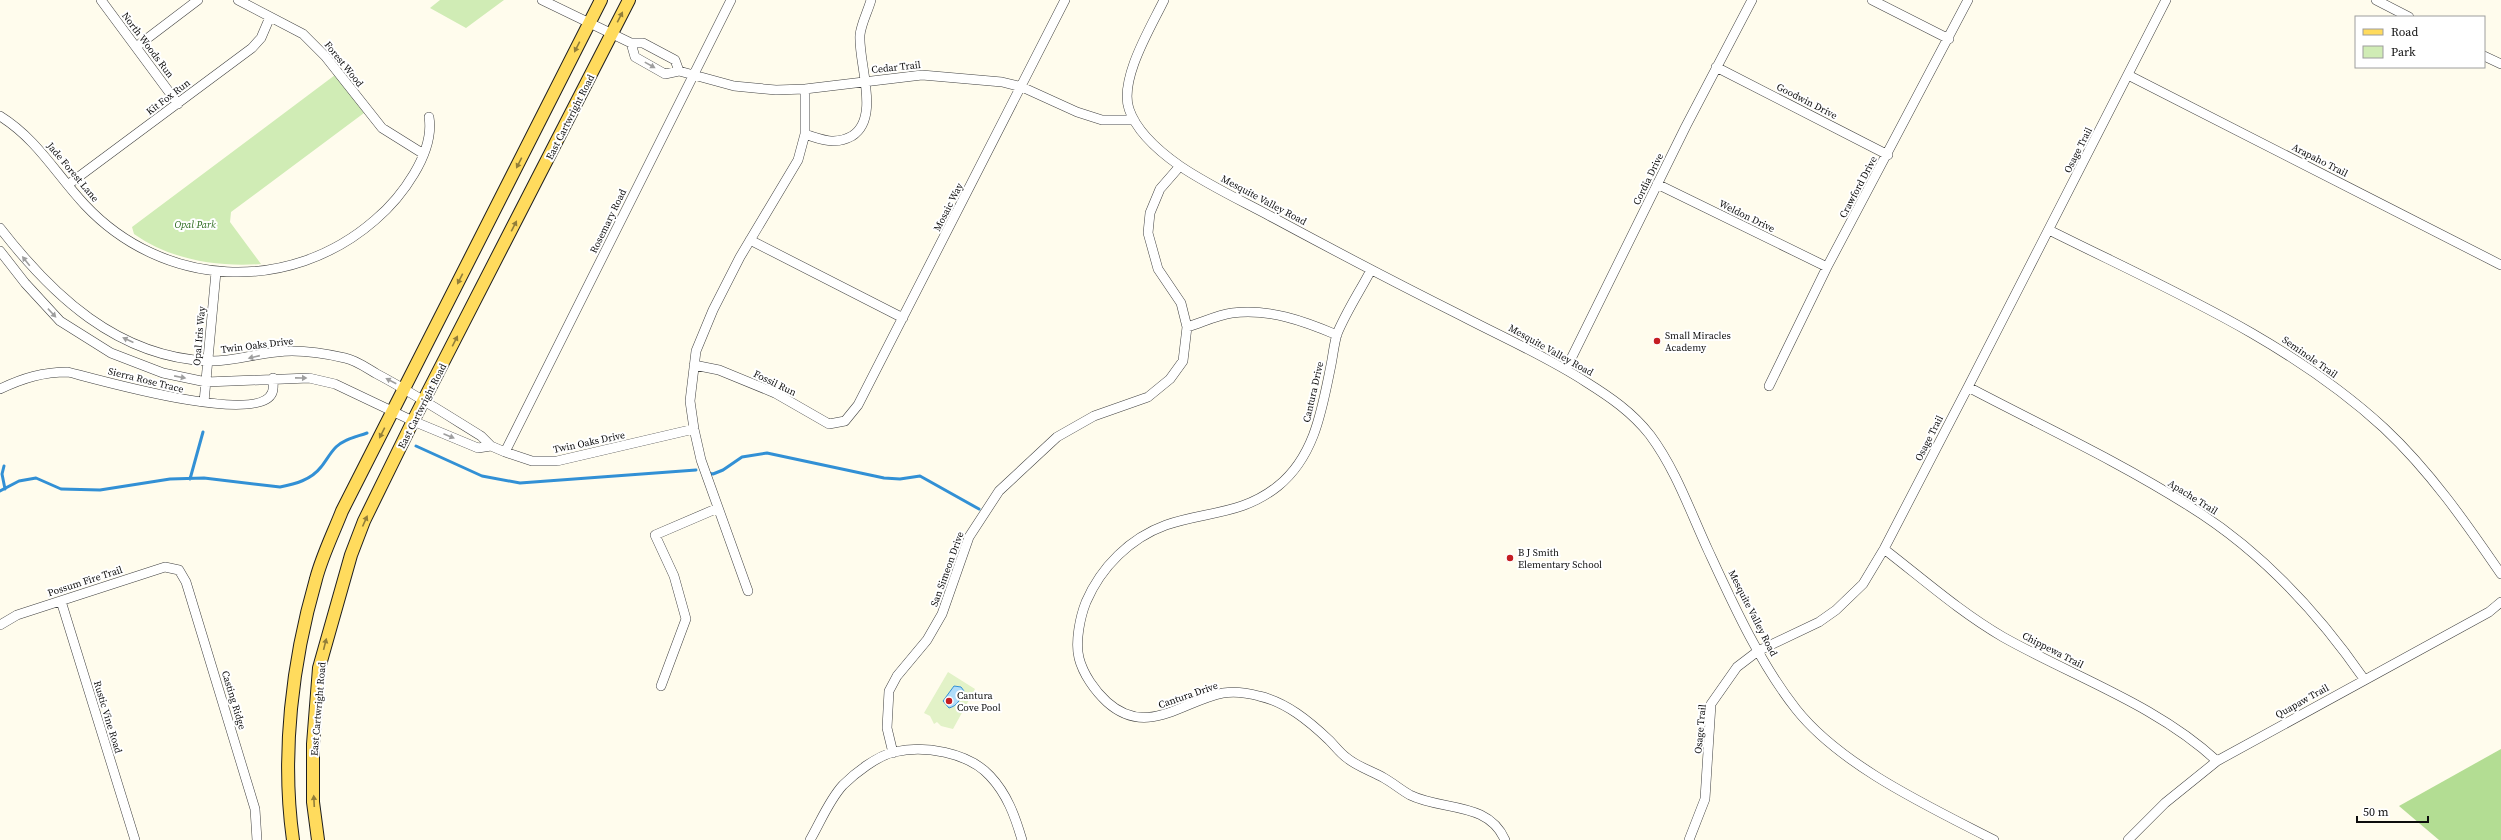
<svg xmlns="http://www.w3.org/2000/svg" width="2501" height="840" viewBox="0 0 2501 840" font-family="'Source Serif 4',serif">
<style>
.green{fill:#d0ecb5}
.forest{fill:#b3dd93}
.pitch{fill:#e2f2c7}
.water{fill:#afdcf9;stroke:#3290d5}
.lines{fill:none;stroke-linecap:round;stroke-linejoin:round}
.stream{stroke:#3290d5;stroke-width:3}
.minor-casing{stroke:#404040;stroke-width:10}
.major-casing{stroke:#1e1e1e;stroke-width:14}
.minor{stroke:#fff;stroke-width:9}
.major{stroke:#ffdb5d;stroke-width:12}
.oneway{fill:#927e39}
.oneway2{fill:#9e9e9e}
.poi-dot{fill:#c51d22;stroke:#fff;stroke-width:1.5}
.labels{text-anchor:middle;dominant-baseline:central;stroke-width:4;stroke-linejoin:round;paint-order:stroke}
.street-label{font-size:10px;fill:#0d0d0d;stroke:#fff}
.park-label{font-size:10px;font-style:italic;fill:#28681a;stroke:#fff}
.poi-label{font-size:10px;fill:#0d0d0d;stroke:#fff;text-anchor:start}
</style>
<rect width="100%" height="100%" fill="#fffced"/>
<path class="green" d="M440,0H504L466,28L430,8Z
M335,75L364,113L231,212L230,222L261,264C217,267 171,260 134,234L132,227Z"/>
<path class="forest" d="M2501,749V840H2439L2399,806Z"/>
<path class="pitch" d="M948,672L975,689L953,729L941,726L937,722L934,724L930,716L924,713Z"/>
<path class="water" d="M954,686L961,687L964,691C960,700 957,706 949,708L943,701Z"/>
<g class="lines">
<path class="stream" d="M416,446L482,476L520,483L696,470
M4,466L2,474L5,489
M708,473L713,474L723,470L742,457L767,453L884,478L900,479L920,476L979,509
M190,479L203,432
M0,491L19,481L36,478L61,489L100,490L170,479L204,478L280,487C295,484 311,480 321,467C326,461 330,453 336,447C344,439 356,437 367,433"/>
<defs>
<path id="minor" d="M101,0L178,104
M238,0L303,34L325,56L382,128L422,153
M542,0L631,43H643L675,60L679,71
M1164,0C1151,27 1119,79 1129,109C1137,133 1160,152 1180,166C1208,185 1240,200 1270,216C1333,250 1396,283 1460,315C1502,337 1546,356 1586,382C1610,397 1632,412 1650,435C1676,470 1690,511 1708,550C1733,604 1759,662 1796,709C1841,766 1930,807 1994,840
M1872,0L1949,39
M2376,0L2409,17
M631,43L635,57L665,74L679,71L734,86L776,90L805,89L922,75L1002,82L1022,87L1077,112L1102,120H1134
M136,47L198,0
M2484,56L2501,64
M1716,67L1888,155
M2128,75L2501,265
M0,116C37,139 56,174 85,205C163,288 289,295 375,220C401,198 435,153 429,117
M805,134C821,140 836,145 852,136C881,118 858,63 860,35C861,24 868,11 871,0
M69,184L252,48L261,38L270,17
M1657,184L1827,267
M0,228C52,295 117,357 208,361C232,362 253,354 277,352C300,349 323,353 345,358C356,360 368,369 377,374C413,393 447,415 481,436L491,446L505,452L532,461H557L694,429
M2049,230C2165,288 2287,339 2384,428C2430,471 2466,523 2501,574
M750,240L903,318
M0,251L25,283L60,321L111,353L163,373L206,382L309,378L335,384L413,421L478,448L491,446
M1371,270C1360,291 1346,312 1337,334C1334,344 1333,355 1331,365C1322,409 1315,456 1278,486C1242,515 1207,511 1166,525C1130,538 1101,567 1086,602C1080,617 1075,642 1079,658C1083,674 1095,691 1107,702C1147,738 1182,701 1223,693C1236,691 1248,693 1259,696C1286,702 1309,721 1329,740C1335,746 1340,753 1347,758C1358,767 1372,771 1384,778C1393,783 1401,790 1410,795C1442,811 1488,801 1505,840
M1187,327C1201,323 1217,315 1232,313C1268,308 1304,321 1337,335
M694,365L719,370L775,393L829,424L845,421L858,405L1065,0
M1566,369L1686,126L1752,0
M1769,386L1827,267L1968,0
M1968,387C2042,426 2118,461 2189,506C2260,550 2317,611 2364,679
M0,389C23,378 43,372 68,372C96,379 258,426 272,393C274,389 273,382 273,378
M204,402L216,272
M505,452L731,0
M1884,549C1923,579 1960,612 2003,637C2074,677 2157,705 2217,761
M748,591L701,460L694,429L690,401L696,351L713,310L740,257L798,160L805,134V89
M61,601L135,840
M0,625L17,615L165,567L179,570L186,582L255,809L257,840
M661,686L686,619L674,576L655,535L718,508
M893,753L887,728L889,691L897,676L927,640L942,614L969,537L999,491L1057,437L1094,416L1148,397L1170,379L1183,361L1187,327L1181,303L1158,269L1148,233L1150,213L1160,189L1180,166
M810,840C820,823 829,800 843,785C855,773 877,756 894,752C924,745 968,752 990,776C1007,794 1015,816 1022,840
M1689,840L1705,799L1711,704L1737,667L1758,651L1819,622L1836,610L1863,584L1884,549L1968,387L2166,0
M2128,840L2165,803L2217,761L2489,612L2501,602"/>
<path id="major" d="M293,840C281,755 292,662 316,579C322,556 333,534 342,511L601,0
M318,840L313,802V744L319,668L351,555L364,521L413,421L629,0"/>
</defs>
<use href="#minor" class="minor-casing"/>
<use href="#major" class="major-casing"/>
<use href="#minor" class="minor"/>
<use href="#major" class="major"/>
</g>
<defs><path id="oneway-solid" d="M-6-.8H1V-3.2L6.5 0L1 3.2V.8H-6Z"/></defs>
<g class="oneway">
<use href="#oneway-solid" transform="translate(620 17) rotate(-63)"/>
<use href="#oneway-solid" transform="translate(577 47) rotate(117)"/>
<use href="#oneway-solid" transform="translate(519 163) rotate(117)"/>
<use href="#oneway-solid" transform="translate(514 226) rotate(-63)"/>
<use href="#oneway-solid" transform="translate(460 279) rotate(117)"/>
<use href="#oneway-solid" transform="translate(455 341) rotate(-63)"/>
<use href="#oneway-solid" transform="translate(382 433) rotate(117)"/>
<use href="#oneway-solid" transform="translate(365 521) rotate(-66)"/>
<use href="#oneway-solid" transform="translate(325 644) rotate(-76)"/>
<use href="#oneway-solid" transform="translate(314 801) rotate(-93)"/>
</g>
<g class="oneway2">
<use href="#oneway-solid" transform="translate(650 65) rotate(29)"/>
<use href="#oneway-solid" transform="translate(26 261) rotate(-129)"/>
<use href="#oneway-solid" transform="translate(52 313) rotate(47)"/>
<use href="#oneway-solid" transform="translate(128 340) rotate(-155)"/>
<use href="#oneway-solid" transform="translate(254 357) rotate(167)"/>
<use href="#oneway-solid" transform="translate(180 377) rotate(11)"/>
<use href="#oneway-solid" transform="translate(301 378) rotate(1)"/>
<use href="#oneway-solid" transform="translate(391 381) rotate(-152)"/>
<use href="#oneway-solid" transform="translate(449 436) rotate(23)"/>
</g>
<g class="poi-dot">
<circle cx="1657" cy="341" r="4"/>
<circle cx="1510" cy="558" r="4"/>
<circle cx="949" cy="701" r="4"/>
</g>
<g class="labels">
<g class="street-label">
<text transform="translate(148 45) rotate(53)">North Woods Run</text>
<text transform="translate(344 64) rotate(51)">Forest Wood</text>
<text transform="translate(896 67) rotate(-6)">Cedar Trail</text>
<text transform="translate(168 97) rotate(-37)">Kit Fox Run</text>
<text transform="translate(1807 101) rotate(27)">Goodwin Drive</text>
<text transform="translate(570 117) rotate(-63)">East Cartwright Road</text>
<text transform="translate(2078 150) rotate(-63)">Osage Trail</text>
<text transform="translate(2320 160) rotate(27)">Arapaho Trail</text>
<text transform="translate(73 172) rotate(50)">Jade Forest Lane</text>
<text transform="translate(1648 179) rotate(-64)">Cordia Drive</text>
<text transform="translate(1858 187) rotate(-62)">Crawford Drive</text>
<text transform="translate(1264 200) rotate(28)">Mesquite Valley Road</text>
<text transform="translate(948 207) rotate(-63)">Mosaic Way</text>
<text transform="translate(1747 216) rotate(26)">Weldon Drive</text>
<text transform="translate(608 221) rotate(-64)">Rosemary Road</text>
<text transform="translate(199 336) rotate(-85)">Opal Iris Way</text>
<text transform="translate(257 345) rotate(-7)">Twin Oaks Drive</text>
<text transform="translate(1551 350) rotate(29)">Mesquite Valley Road</text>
<text transform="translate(2310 357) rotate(35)">Seminole Trail</text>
<text transform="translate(146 380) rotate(14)">Sierra Rose Trace</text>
<text transform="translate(775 383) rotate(26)">Fossil Run</text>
<text transform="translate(1313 392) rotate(-77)">Cantura Drive</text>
<text transform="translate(422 406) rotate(-63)">East Cartwright Road</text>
<text transform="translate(1929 438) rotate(-63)">Osage Trail</text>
<text transform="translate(589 442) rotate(-12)">Twin Oaks Drive</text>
<text transform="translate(2193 497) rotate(32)">Apache Trail</text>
<text transform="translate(947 569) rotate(-70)">San Simeon Drive</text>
<text transform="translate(85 581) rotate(-18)">Possum Fire Trail</text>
<text transform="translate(1753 613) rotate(63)">Mesquite Valley Road</text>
<text transform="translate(2053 650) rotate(27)">Chippewa Trail</text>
<text transform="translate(1188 695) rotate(-19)">Cantura Drive</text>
<text transform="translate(234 700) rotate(73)">Casting Ridge</text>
<text transform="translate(2302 701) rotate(-29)">Quapaw Trail</text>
<text transform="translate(318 709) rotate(-85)">East Cartwright Road</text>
<text transform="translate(108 717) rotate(73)">Rustic Vine Road</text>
<text transform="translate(1700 729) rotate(-85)">Osage Trail</text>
</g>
<g class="park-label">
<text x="195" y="224">Opal Park</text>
</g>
<g class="poi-label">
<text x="1665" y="335">Small Miracles<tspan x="1665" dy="12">Academy</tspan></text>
<text x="1518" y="552">B J Smith<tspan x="1518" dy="12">Elementary School</tspan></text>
<text x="957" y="695">Cantura<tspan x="957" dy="12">Cove Pool</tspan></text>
</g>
</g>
<rect x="2355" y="16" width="130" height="52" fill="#ffffff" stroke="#9e9e9e"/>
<rect x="2363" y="29" width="20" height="6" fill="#ffdb5d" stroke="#9e9e9e"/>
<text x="2391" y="36" font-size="12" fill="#0d0d0d">Road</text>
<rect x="2363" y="46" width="20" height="12" fill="#d0ecb5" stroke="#9e9e9e"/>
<text x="2391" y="56" font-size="12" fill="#0d0d0d">Park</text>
<path d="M2357 816v6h71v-6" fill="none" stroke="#0d0d0d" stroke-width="2"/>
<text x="2363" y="816" font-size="12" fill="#0d0d0d" stroke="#ffffff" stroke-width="3" paint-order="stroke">50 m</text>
</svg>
